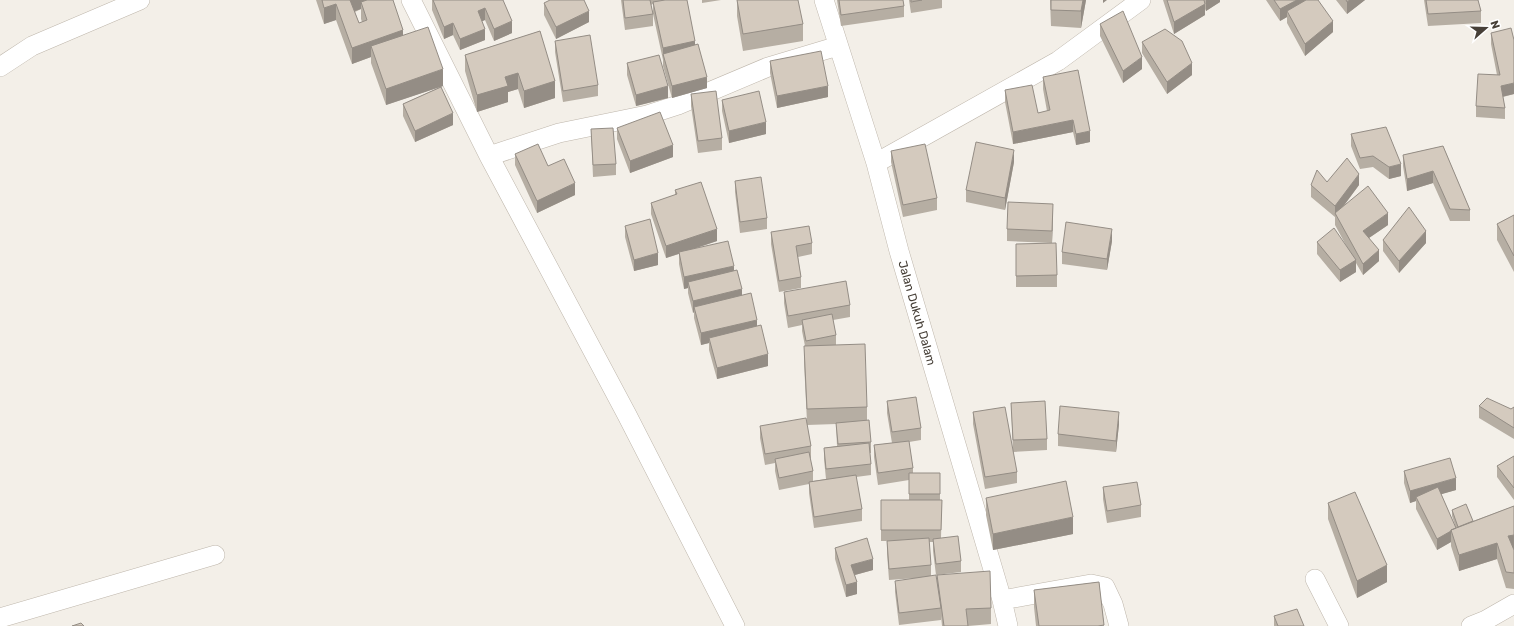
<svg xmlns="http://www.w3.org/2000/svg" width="1514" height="626" viewBox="0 0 1514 626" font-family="Rubik,sans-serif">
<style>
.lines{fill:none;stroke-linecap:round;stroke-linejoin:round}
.minor-casing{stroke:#beb6ab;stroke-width:20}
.minor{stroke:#fff;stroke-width:19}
.wall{fill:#b6aea3;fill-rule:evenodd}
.shaded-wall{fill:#948d85}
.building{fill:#d4cabe;stroke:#948d85}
.labels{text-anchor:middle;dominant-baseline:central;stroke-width:3.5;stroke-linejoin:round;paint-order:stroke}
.street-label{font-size:12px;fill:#463f37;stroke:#fff}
</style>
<rect width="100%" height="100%" fill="#f3efe8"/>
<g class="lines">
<defs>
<path id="minor" d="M411,0L489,156L627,415L735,626
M824,0L876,163L899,251L1002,600L1008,626
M0,67L32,46L140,0
M489,156L559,133L647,115L678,105L768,67L838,46
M876,163L1058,61L1141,0
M1315,579L1339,626
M1002,600L1091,584L1105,587L1113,604L1119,626
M0,618L215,555
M1471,626L1486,620L1514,604"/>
</defs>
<use href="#minor" class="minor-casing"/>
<use href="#minor" class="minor"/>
</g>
<path class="wall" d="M316,0H393L403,35L443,86L441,87L453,125L415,142L403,116V104L440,87L386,105L371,63V57L352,64L336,20L324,24ZM361,9V19L362,22L359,23L355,12Z
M432,0H503L512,33L494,41L485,20L482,21L485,40L460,50L453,35L444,39L432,10Z
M621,0H687L695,45L707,88L672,98L663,66V60L653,14V4L651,5L653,14V26L625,30Z
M702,0H721L702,3Z
M737,0L803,24V41L743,51L737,16Z
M837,0H903L904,6V17L841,26Z
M909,0H942V8L911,13Z
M1050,0H1086L1081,28L1051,26Z
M1163,0H1220V2L1206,11L1205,9V15L1174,34Z
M1266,0H1318L1333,32L1305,56L1287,23V17L1280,21Z
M1336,0H1365L1347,14Z
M1424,0H1478L1481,11V23L1428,26Z
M544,3L589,22L556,39L544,15Z
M1100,24L1142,69L1123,83L1100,36Z
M540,31L555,98L524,108L518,89L508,92V102L477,112L465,71V55Z
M1491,33L1514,94L1503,97L1505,108V119L1476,117V106L1497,75L1491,44Z
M555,41L598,85V96L563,102L555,52Z
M1142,42L1192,75L1167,94L1142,53Z
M770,61L828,97L777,108L770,73Z
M627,63L668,98L636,106L627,75Z
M1043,77L1090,142L1076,145L1073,132L1013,144L1005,102V90L1038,113L1047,111L1043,89Z
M691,94L722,138V150L698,153L691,106Z
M722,100L766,134L729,143L722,111Z
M617,128L673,157L630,173L617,139Z
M591,129L616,164V175L593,177Z
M1351,134L1401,176L1389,179L1373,167L1360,169L1351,146Z
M1443,146L1470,210V221H1450L1433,183L1407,191L1403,166V155Z
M891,151L937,198V210L903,217L891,162Z
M515,154L548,166L575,195L537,213L515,165Z
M1014,162L1005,210L966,202V190Z
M735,181L767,218V229L740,233L735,192Z
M1327,182L1359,185L1343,207L1388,225L1369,238L1379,261L1363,275L1356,263V272L1340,282L1317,254V242L1348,249L1335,225V217L1311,197V185Z
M675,190L717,241L691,250L734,270L742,295L757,326L768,366L717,379L709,350V343L701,345L694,318V312L693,313L688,293V288L684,289L679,264V254L666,258L651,214V203L675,195Z
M1514,215V272L1497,240V224Z
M1053,216L1052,243L1007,241V229Z
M625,226L658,265L634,271L625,237Z
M771,232L812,243V254L798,257L801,277V288L779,292L771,244Z
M1383,240L1426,243L1399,273L1383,251Z
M1112,241L1107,270L1062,264V252Z
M1016,244L1057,275V287H1016Z
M784,292L850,305V317L833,320L836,335V345L867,407V420L871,442V453H870L871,464V475L856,477L862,509V521L814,528L809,493V484L779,490L775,471V463L765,465L760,438V426L807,422L804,362L805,346L802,331V325L788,328L784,303ZM836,424L837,446L824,448V459L826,479L813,481V471L810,458H811V446L807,425Z
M887,401L921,428V440L909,442L913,468V473H940V500H942L941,538L961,561V572L936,575L933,551V542H929L931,565V576L937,583V575L991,608V624L968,626H942L941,616V620L899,625L895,592V581L917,578L889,580L887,553V541H881V500H909V480L878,485L874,457V445L892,443L887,413Z
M1011,403L1047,439V450L1013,452Z
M1479,406L1511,409L1514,407V439L1479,418Z
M973,412L1017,472V483L985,489L973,424Z
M1119,424L1116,452L1058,446V434Z
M1514,456V500L1497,477V466Z
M1404,471L1456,490L1441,494L1456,528L1452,516V510L1473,521L1514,506V589L1506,588L1497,559L1459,571L1451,546V542L1437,550L1416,509V501L1410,503L1404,483Z
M1103,487L1141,505V517L1107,523L1103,499Z
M986,498L1073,534L993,550L986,515Z
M1328,503L1387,582L1357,598L1328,519Z
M835,548L873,570L855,575L857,594L846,597L835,559Z
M1099,582L1104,626H1036L1034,607V590Z
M1274,616L1304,626H1274Z"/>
<path class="shaded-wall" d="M349,0H375L361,2V9L349,13Z
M1083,0H1086L1081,28V11Z
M1103,0H1107L1103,3Z
M1206,0H1220V2L1206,11Z
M1297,0H1318L1287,11V17L1280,21V9Z
M1350,0H1365L1347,14V2Z
M336,4V20L324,24V8Z
M1205,4V15L1174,34V22Z
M485,8V20L478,23V11Z
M589,11V22L556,39V27Z
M512,21V33L494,41V29Z
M1333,21V32L1305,56V44Z
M453,23V35L444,39V27Z
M485,29V40L460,50V39Z
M403,30V46H371V57L352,64V48Z
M695,41V53L663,54V60V48Z
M1142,57V69L1123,83V71Z
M1192,63V75L1167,94V82Z
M443,69V86L386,105V89Z
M518,73V89L508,92V102L477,112V95L505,77Z
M707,77V88L672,98V86Z
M555,81V98L524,108V91Z
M1514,83V94L1501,97V86Z
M668,86V98L636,106V95Z
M828,86V97L777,108V96Z
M453,113V125L415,142V131Z
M1073,120V132L1013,144V132Z
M766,122V134L729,143V131Z
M1090,131V142L1076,145V134Z
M673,145V157L630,173V161Z
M1014,150V162L1005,210V198Z
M1401,164V176L1389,179V167Z
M1433,171V183L1407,191V179Z
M1359,174V185L1336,216L1335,213V217V206Z
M575,183V195L537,213V201Z
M1053,204V216L1052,243V231Z
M1388,213V225L1363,242V231Z
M717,229V241L666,258V246Z
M1112,229V241L1107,270V259Z
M1426,231V243L1399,273V261Z
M1379,250V261L1363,275V264Z
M658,253V265L634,271V260Z
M1356,260V272L1340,282V270Z
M734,266V278L688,282V288L684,289V277Z
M742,289V301L694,307V312L693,313V301Z
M757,320V331L709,338V343L701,345V333Z
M768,354V366L717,379V368Z
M1119,412V424L1116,452V441Z
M1456,478V490L1418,501L1416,497V501L1410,503V491Z
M1073,517V534L993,550V534Z
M1451,531V542L1437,550V539Z
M1514,535V551L1508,536Z
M1497,543V559L1459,571V555Z
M873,559V570L851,576V565Z
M1387,565V582L1357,598V581Z
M857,582V594L846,597V585Z"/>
<path class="building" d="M322,0H350L359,23L367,20L361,2L367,0H393L403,30L352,48L336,4L324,8Z
M433,0H503L512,21L494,29L485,8L478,11L485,29L460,39L453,23L444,27Z
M550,0H584L589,11L556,27L544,3Z
M623,0H650L653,14L625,18Z
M665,0H687L695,41L663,48L653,2Z
M737,0H798L803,24L743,34Z
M839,0H903L904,6L841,15Z
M911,0H922L911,2Z
M1051,0H1083L1081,11L1051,10Z
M1167,0H1204L1205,4L1174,22Z
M1274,0H1297L1280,9Z
M1306,0H1318L1333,21L1305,44L1287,11Z
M1346,0H1350L1347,2Z
M1426,0H1478L1481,11L1428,14Z
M1123,11L1142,57L1123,71L1100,24Z
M428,27L443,69L386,89L371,46Z
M1511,28L1514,40V83L1501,86L1505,108L1476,106L1478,74L1500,75L1491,33Z
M1165,29L1182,41L1192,63L1167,82L1142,42Z
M540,31L555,81L524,91L518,73L505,77L508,86L477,95L465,55Z
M590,35L598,85L563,91L555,41Z
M698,44L707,77L672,86L663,54Z
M821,51L828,86L777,96L770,61Z
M659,55L668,86L636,95L627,63Z
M1078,70L1090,131L1076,134L1073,120L1013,132L1005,90L1032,85L1038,113L1050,110L1043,77Z
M441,87L453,113L415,131L403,104Z
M716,91L722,138L698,141L691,94Z
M759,91L766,122L729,131L722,100Z
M660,112L673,145L630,161L617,128Z
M1386,127L1401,164L1389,167L1373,156L1360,158L1351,134Z
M613,128L616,164L593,165L591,129Z
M976,142L1014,150L1005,198L966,190Z
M538,144L548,166L564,159L575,183L537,201L515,154Z
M925,144L937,198L903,205L891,151Z
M1443,146L1470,210L1450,209L1433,171L1407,179L1403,155Z
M1347,158L1359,174L1335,206L1311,185L1317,170L1327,182Z
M761,177L767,218L740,222L735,181Z
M701,182L717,229L666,246L651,203L677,194L675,190Z
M1368,186L1388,213L1363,231L1379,250L1363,264L1335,213Z
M1008,202L1053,204L1052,231L1007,229Z
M1409,207L1426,231L1399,261L1383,240Z
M1514,215V256L1497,224Z
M650,219L658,253L634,260L625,226Z
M1066,222L1112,229L1107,259L1062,252Z
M809,226L812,243L796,246L801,277L779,281L771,232Z
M1334,228L1356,260L1340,270L1317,242Z
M728,241L734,266L684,277L679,252Z
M1056,243L1057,275L1016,276V244Z
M737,270L742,289L693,301L688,282Z
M846,281L850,305L788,316L784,292Z
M751,293L757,320L701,333L694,307Z
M832,314L836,335L806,341L802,320Z
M761,325L768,354L717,368L709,338Z
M865,344L867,407L807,409L804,346Z
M916,397L921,428L892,432L887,401Z
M1487,398L1511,409L1514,407V428L1479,406Z
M1045,401L1047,439L1013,440L1011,403Z
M1060,406L1119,412L1116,441L1058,434Z
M1005,407L1017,472L985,477L973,412Z
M806,418L811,446L765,454L760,426Z
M869,420L871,442L838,444L836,423Z
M909,441L913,468L878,473L874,445Z
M869,443L871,464L826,469L824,448Z
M809,452L813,471L779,478L775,459Z
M1514,456V488L1497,466Z
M1450,458L1456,478L1410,491L1404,471Z
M909,473H940V494H909Z
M856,475L862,509L814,517L809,482Z
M1066,481L1073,517L993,534L986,498Z
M1137,482L1141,505L1107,511L1103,487Z
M1438,487L1456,528L1451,530V531L1437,539L1416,497Z
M1355,492L1387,565L1357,581L1328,503Z
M881,500H942L941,530H881Z
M1466,504L1473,521L1458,527L1452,510Z
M1514,506V535L1508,536L1514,550V573L1506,572L1497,543L1459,555L1451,530Z
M958,536L961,561L936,564L933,539Z
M867,538L873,559L851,565L857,582L846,585L835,548Z
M929,538L931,565L889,569L887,541Z
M990,571L991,608L966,609L968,626H944L937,575Z
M936,575L941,608L899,613L895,581Z
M1099,582L1104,625L1098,626H1039L1034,590Z
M1297,609L1304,626H1278L1274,616Z
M81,623L84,626H72Z"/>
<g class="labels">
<g class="street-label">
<text transform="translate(917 313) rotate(74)">Jalan Dukuh Dalam</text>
</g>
</g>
<g transform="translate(1486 28) rotate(70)" stroke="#ffffff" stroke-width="3" paint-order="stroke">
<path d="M0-3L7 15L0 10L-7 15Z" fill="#463f37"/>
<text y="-6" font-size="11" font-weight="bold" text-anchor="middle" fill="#463f37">N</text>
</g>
</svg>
